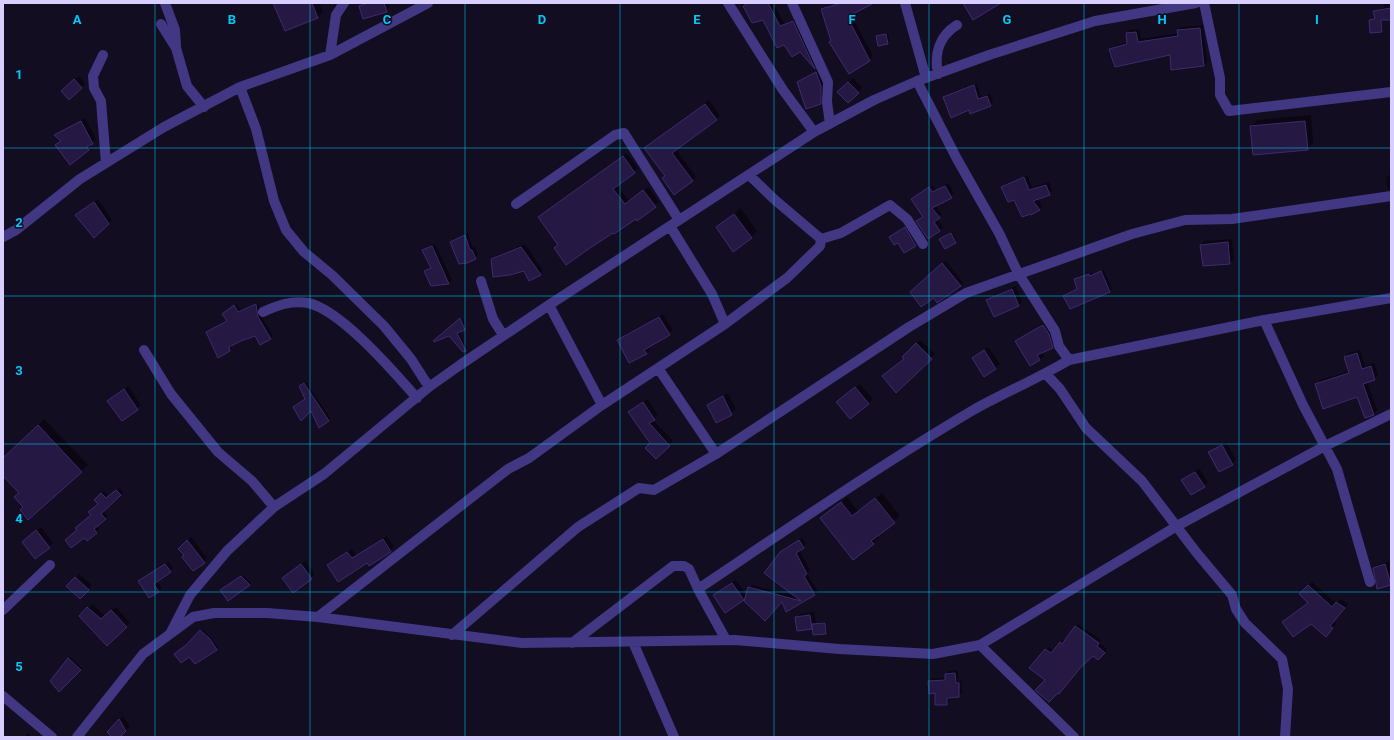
<svg xmlns="http://www.w3.org/2000/svg" width="1394" height="740" viewBox="0 0 1394 740" font-family="Roboto,sans-serif">
<style>
.shadow{fill:#0007}
.building{fill:#251943;stroke:#3e2a70}
.lines{fill:none;stroke-linecap:round;stroke-linejoin:round}
.minor{stroke:#413782;stroke-width:10}
.grid{fill:none;stroke:#00caf9;stroke-width:1;stroke-opacity:0.55}
.grid-label{font-size:13px;text-anchor:middle;font-weight:bold;fill:#00caf9;stroke:#130d22;stroke-width:3;stroke-linejoin:round;paint-order:stroke}
</style>
<rect width="100%" height="100%" fill="#130d22"/>
<path class="shadow" d="M274,3H319L323,12L317,17Z
M363,3H389L390,7L386,11L360,6Z
M741,3H773L784,23L797,19L818,65L815,67L800,50L785,43L763,18L752,24Z
M835,3H871L857,11L858,16L854,20L873,56L869,60L832,40L822,10L826,6Z
M1383,3H1391V19H1382L1383,29L1382,31L1370,20L1375,18L1374,11L1376,10L1384,8Z
M1203,25L1207,62L1204,65L1171,54L1110,49L1114,46L1128,42L1127,33L1130,30L1139,29L1141,39L1179,33L1178,30L1182,27Z
M888,33L889,41L887,43L877,36Z
M819,70L824,83L823,100L820,103L798,83Z
M79,76L85,84L69,98L66,87Z
M853,78L862,88L848,102L839,92Z
M977,84L981,97L990,94L993,102L991,105L970,109L944,98L946,95Z
M709,100L720,116L676,149L696,177L692,181L663,178L666,175L645,148Z
M1311,115L1313,143L1307,149L1251,126L1258,120Z
M85,118L96,139L91,144L92,145L88,149L62,140L56,135Z
M627,153L638,168L617,185L629,201L648,187L659,202L614,231L559,244L539,217Z
M1390,174L1391,188L1388,189L1386,178Z
M1027,175L1032,187L1049,182L1052,191L1049,194L1037,198L1042,206L1039,210L1003,187L1006,184Z
M949,183L954,194L935,205L942,214L937,218L943,228L928,238L917,221L924,216L912,199L933,185L936,190Z
M98,199L112,220L94,237L76,215Z
M741,208L757,231L751,238L717,227Z
M907,226L917,243L905,252L892,235Z
M952,232L957,241L955,242L941,239Z
M468,233L473,248L475,247L478,255L475,258L451,242Z
M1232,239L1234,259L1230,263L1201,245L1205,241Z
M435,244L452,280L449,283L431,285L425,272L431,267L423,250Z
M525,244L543,271L540,274L492,259L496,256Z
M946,261L963,283L960,285L929,275Z
M1104,270L1112,289L1109,291L1065,296L1078,288L1075,279L1078,277L1092,272V275Z
M1016,286L1022,302L1018,306L987,301L991,297Z
M258,303L260,314L273,336L261,344L255,335L231,345L232,348L230,350L218,356L207,332L227,320L225,312L236,304L241,310Z
M663,314L673,330L648,346L650,349L646,353L618,340L622,336Z
M462,317L466,327L458,331L467,348L465,350L449,335L434,341Z
M1047,321L1056,343L1041,352L1044,356L1040,360L1017,341Z
M920,340L935,354L896,391L905,359L903,357Z
M988,347L1000,364L984,376L973,358Z
M1360,350L1365,366L1374,363L1378,376L1374,379L1367,382L1377,410L1374,414L1365,417L1358,396L1317,384L1320,380L1349,371L1345,357L1349,353Z
M306,382L330,418L320,426L306,399L302,384Z
M860,384L873,399L850,418L842,398Z
M128,386L141,405L122,420L109,401Z
M728,393L736,410L717,421L708,405Z
M647,399L658,415L653,420L673,441L656,458L633,409Z
M44,419L88,465L28,518L20,493L3,475V459Z
M1226,442L1236,460L1232,464L1210,452Z
M1199,468L1208,482L1204,486L1183,480Z
M120,488L123,492L103,511L108,516L96,526L99,529L87,540L78,530L99,504L95,500L104,491L109,496Z
M882,493L900,516L877,535L879,538L873,543L821,518L847,497L858,511Z
M41,527L53,543L49,547L27,538Z
M387,536L394,547L369,565L367,562L329,565L352,549L356,555Z
M191,537L207,558L204,562L185,555L179,549Z
M802,538L806,544L799,550L810,570L807,573L818,592L787,610L782,601L749,588L752,585L796,596L784,549Z
M305,561L315,574L311,578H283Z
M1389,561L1391,568V584L1377,588L1374,568L1377,565Z
M169,562L173,568L157,581L162,588L149,597L139,581Z
M79,574L92,585L80,598L67,586Z
M243,575L251,583L249,585L223,589Z
M736,580L747,596L743,600L714,595Z
M1312,582L1336,603L1340,599L1348,604L1333,622L1336,624L1329,632L1311,623L1287,619L1309,602L1300,594Z
M92,604L105,616L116,607L130,623L107,644L81,616Z
M814,612L816,623L826,622L827,632L825,633L813,627L812,628L796,618L800,614Z
M1078,624L1101,640L1099,643L1107,649L1098,659L1093,655L1046,680V650L1049,647L1054,651L1063,640L1065,642Z
M202,629L211,638L218,648L216,649L188,644Z
M70,657L82,668L59,691L69,659Z
M958,670V695H960V680H961L962,693L959,696L949,697V701L946,704L936,692L929,681L932,678H946V674L949,671Z
M123,716L130,726L119,737H114L108,732Z
M29,733L31,737H23Z"/>
<path class="building" d="M273,3H312L318,18L285,31Z
M368,3H384L387,12L363,19L359,6Z
M748,3H768L780,26L793,21L815,69L800,52L792,57L784,45L777,48L763,20L752,23L743,6Z
M841,3H874L853,14L855,21L850,22L870,61L849,74L829,42L831,41L821,9Z
M963,3H1001L973,20Z
M1391,8V20H1381L1382,32L1370,33L1369,20L1375,19L1373,11Z
M1200,28L1204,66L1171,70L1170,55L1115,67L1109,49L1127,44L1126,33L1136,32L1138,42L1178,36L1177,30Z
M886,34L888,44L878,46L876,36Z
M816,72L821,86V104L806,109L797,82Z
M74,79L82,88L69,100L61,91Z
M848,82L859,93L848,103L837,92Z
M974,85L978,99L987,96L991,106L970,114L969,110L951,118L943,97Z
M705,104L717,120L672,153L693,181L674,195L662,178L665,176L644,148Z
M81,121L93,144L86,147L89,150L70,165L55,145L61,141L54,135Z
M1305,121L1308,150L1253,155L1250,126Z
M623,156L635,173L613,189L625,204L643,190L656,207L637,221L636,219L614,234L613,233L590,248L566,265L554,248L558,245L538,217Z
M1024,177L1029,190L1046,185L1050,195L1033,201L1040,210L1031,215V214L1022,217L1014,200L1008,202L1001,187Z
M945,186L952,198L932,208L940,218L934,222L940,231L928,239L916,221L923,217L911,199L929,187L932,192Z
M94,202L109,224L94,238L75,215Z
M734,214L752,238L733,252L716,227Z
M905,227L916,246L904,253L898,243L894,245L889,237Z
M951,233L956,243L945,249L939,239Z
M465,235L470,250H472L476,259L467,263L459,264L450,242Z
M1228,242L1230,264L1203,266L1200,245Z
M432,246L449,284L431,286L424,271L431,268L422,250Z
M521,247L541,275L529,281L524,271L510,275L493,277L491,259Z
M942,263L961,286L937,303L934,298L921,307L910,292Z
M1101,271L1110,292L1070,309L1063,296L1077,289L1074,279L1089,274L1090,276Z
M1012,289L1019,306L994,317L986,300Z
M256,304L258,317L271,339L260,345L255,336L241,341L229,347L230,351L218,358L206,332L227,321L222,314L234,305L238,312Z
M659,317L670,335L644,350L647,354L629,363L617,340Z
M460,318L465,330L457,333L466,351L463,352L449,336L434,342L433,341Z
M1043,325L1049,334L1053,348L1037,355L1040,360L1030,366L1015,341Z
M916,343L932,359L896,393L882,376L904,359L902,357Z
M984,350L996,369L984,377L972,358Z
M1357,353L1362,369L1371,366L1375,380L1363,384L1374,415L1365,418L1357,397L1323,409L1315,384L1349,373L1344,357Z
M304,383L329,421L319,428L311,411L301,421L293,407L305,399L299,386Z
M855,387L869,404L850,419L836,402Z
M124,389L138,410L122,421L107,401Z
M723,396L732,415L716,423L707,405Z
M643,402L655,420L649,423L670,446L656,459L645,448L650,443L628,412Z
M38,425L82,472L28,520L20,510L23,507L14,497L19,493L3,476V458Z
M1222,445L1233,465L1219,472L1208,452Z
M1195,472L1205,487L1191,495L1181,480Z
M116,490L121,495L101,514L106,519L94,529L97,533L87,541L84,538L71,548L65,540L77,530L75,528L91,515L88,512L98,504L94,500L101,493L106,498Z
M875,498L895,523L871,541L874,544L853,560L820,518L841,502L852,516Z
M36,530L50,548L35,559L22,542Z
M383,539L391,552L369,566L367,563L338,582L327,565L347,552L352,558Z
M187,540L205,563L193,571L182,557L184,555L178,549Z
M799,540L804,548L796,553L807,574L804,576L815,595L786,612L782,602L765,621L744,601L748,587L801,601L764,573L780,552Z
M165,564L171,572L154,584L159,592L149,598L138,581Z
M301,564L312,579L293,593L282,578Z
M1385,564L1391,585L1377,589L1373,568Z
M241,576L250,585L228,601L220,590Z
M75,577L89,590L80,599L66,586Z
M732,583L744,600L725,613L713,595Z
M1308,585L1332,607L1336,602L1345,608L1330,626L1333,628L1326,637L1311,624L1293,637L1282,622L1308,603L1299,594Z
M87,607L101,619L111,610L127,627L107,646L79,616Z
M810,615L812,629L797,631L795,617Z
M825,623L826,634L813,635L812,624Z
M1075,626L1099,643L1097,646L1105,653L1098,660L1093,656L1081,667L1059,694L1058,693L1049,702L1035,690L1045,680L1029,668L1045,649L1051,653L1060,642L1062,644Z
M200,630L210,639L217,650L195,664L189,657L181,663L174,654L186,645Z
M68,658L81,670L59,692L50,681Z
M955,673L956,683H959V697L947,698V705H935V693L929,694L928,681L945,680V674Z
M119,719L126,731L120,737H112L107,732Z"/>
<g class="lines">
<path class="minor" d="M165,3L175,30L176,46
M728,3L783,90L814,132
M792,3L828,82L827,102L830,124
M905,3L926,78
M1204,3L1220,78V95L1229,111L1391,92
M161,24L176,48L187,86L204,107
M103,55L93,76L94,88L101,101L106,163
M330,55L336,15L344,3
M938,74C934,54 939,36 957,25
M917,81L957,159L999,233L1018,273L1055,331L1059,346L1069,360
M240,87L256,129L274,201L286,230L304,252L332,275L384,326L411,359L429,387
M516,204L615,135L624,133L679,220
M670,226L712,294L725,324
M3,237L16,230L80,179L164,127L240,87L330,55L428,3
M821,239L841,233L890,205L907,219L923,244
M481,281L493,319L503,335
M549,305L602,405
M263,312C278,305 292,300 308,303C341,310 394,372 417,398
M1264,320L1303,405L1337,469L1370,582
M144,350L171,394L218,452L252,481L274,507
M658,368L716,454
M1046,374L1060,389L1086,428L1142,481L1196,552L1232,595L1236,609L1245,623L1282,659L1288,689L1285,737
M698,589C789,528 880,465 975,409C1006,392 1039,378 1069,360L1264,320L1391,298
M3,610L50,565
M318,617L508,469L529,458L602,405L725,324L787,278L820,246L821,239L775,200L749,175
M171,632L190,595L227,551L274,507L324,474L429,387L460,365L549,305L814,132L874,100L917,81L989,55L1095,21L1196,3
M452,635L578,527L639,488L654,490L716,454L909,327L966,293L1132,234L1185,220L1232,219L1391,196
M633,642L674,737
M572,643L673,566H684L689,569L698,589L726,640
M980,645L1074,737
M3,696L52,737
M77,737L143,654L193,617L214,613H267L318,617L522,643L735,640L839,649L933,654L980,645L1177,526L1325,446L1391,414"/>
</g>
<path class="grid" d="M155,3V737M310,3V737M465,3V737M620,3V737M774,3V737M929,3V737M1084,3V737M1239,3V737M3,148H1391M3,296H1391M3,444H1391M3,592H1391"/>
<g class="grid-label">
<text x="77" y="24">A</text>
<text x="232" y="24">B</text>
<text x="387" y="24">C</text>
<text x="542" y="24">D</text>
<text x="697" y="24">E</text>
<text x="852" y="24">F</text>
<text x="1007" y="24">G</text>
<text x="1162" y="24">H</text>
<text x="1317" y="24">I</text>
<text x="19" y="79">1</text>
<text x="19" y="227">2</text>
<text x="19" y="375">3</text>
<text x="19" y="523">4</text>
<text x="19" y="671">5</text>
</g>
<rect width="1394" height="740" fill="none" stroke="#d8ceff" stroke-width="8"/>
</svg>
